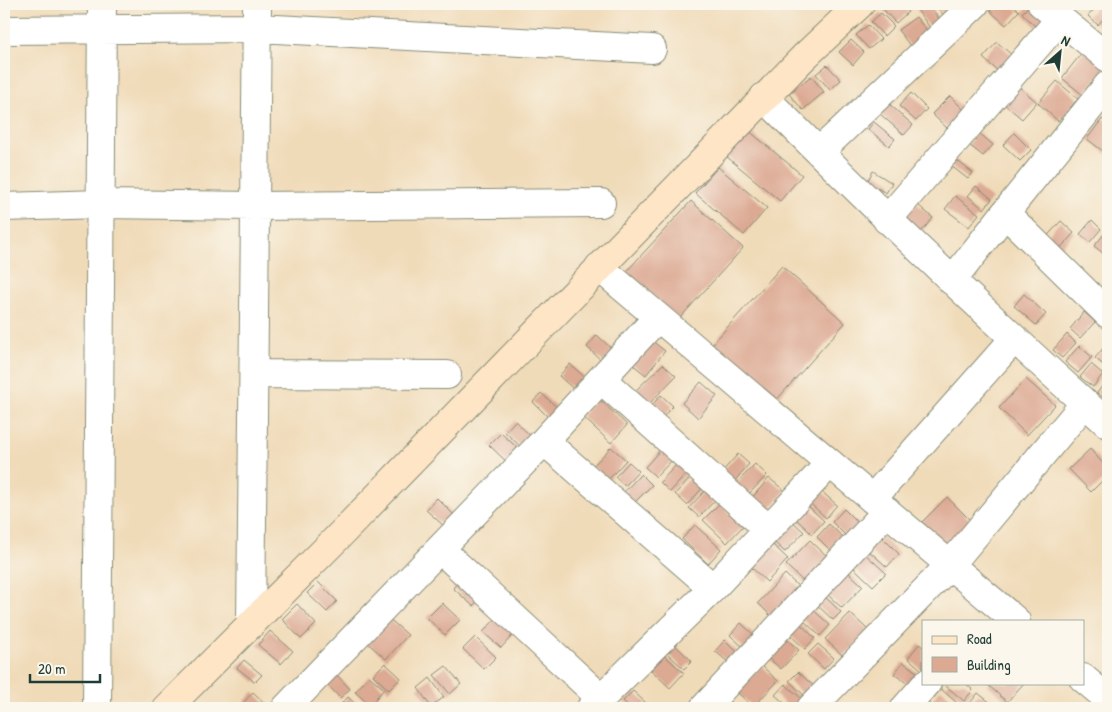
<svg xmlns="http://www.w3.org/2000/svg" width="1112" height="712" viewBox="0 0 1112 712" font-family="'Patrick Hand',sans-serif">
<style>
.building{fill:#dca993}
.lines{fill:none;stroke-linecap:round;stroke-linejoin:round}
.minor-casing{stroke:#888c76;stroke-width:30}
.secondary-casing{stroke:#888c76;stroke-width:30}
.minor{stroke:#fff;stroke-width:28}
.secondary{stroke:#fde5c5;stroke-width:28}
</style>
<rect width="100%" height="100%" fill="#fbf7ec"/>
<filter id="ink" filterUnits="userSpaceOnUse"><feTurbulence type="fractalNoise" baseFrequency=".02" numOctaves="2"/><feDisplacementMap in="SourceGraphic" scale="10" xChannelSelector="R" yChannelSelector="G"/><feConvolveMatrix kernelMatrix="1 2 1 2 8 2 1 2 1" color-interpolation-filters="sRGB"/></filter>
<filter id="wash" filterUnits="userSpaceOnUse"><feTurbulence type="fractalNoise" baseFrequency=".0096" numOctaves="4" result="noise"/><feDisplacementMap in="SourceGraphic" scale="20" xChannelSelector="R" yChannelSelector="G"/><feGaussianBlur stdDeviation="1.12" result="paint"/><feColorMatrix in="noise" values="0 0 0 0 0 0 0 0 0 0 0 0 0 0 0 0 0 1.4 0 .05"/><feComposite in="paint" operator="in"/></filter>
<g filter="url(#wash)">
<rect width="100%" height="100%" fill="#f0dbb9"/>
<g id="blocks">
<path class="building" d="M887,4H900L908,12L896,23L882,8Z
M906,4H917L911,10Z
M926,4H928L944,25L934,33L917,10Z
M934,4H951L958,12L948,20Z
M997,4H1011L1019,11L1006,25L990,11Z
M1031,4L1049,16L1038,29L1022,13Z
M1099,4H1108V13L1098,25L1088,16Z
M881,13L894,26L884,36L871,22Z
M916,17L932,37L914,51L898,30Z
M1108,24V34L1103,29Z
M868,25L881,39L869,49L856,35Z
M851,40L864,52L853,65L839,52Z
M997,42L1014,57L1000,73L983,58Z
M1088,45L1108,63L1083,95L1062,78Z
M827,65L841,80L830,90L816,74Z
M811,76L824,92L803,110L789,94Z
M1057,81L1078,99L1058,121L1038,103Z
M1018,86L1037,102L1022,119L1003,103Z
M911,93L927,109L916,121L899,106Z
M950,96L964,110L947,128L932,114Z
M888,103L913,125L904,135L879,113Z
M1102,119L1108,123V155L1087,139Z
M874,122L895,139L889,146L868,129Z
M748,130L802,175L780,201L726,156Z
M978,132L993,145L983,156L968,144Z
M1014,133L1031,150L1020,161L1003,145Z
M955,159L973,173L968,179L950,165Z
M718,167L767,208L744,235L695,193Z
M873,171L892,183L886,193L867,182Z
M976,186L992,199L984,209L968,196Z
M955,196L979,214L969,227L945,209Z
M691,201L743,248L679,319L626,272Z
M917,204L933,218L921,232L905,217Z
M1092,220L1101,229L1090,242L1080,234Z
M1061,221L1074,233L1054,255L1041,243Z
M1106,232L1108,234V249L1104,254L1094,246Z
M782,266L845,323L772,405L708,349Z
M1024,294L1046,314L1036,325L1014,306Z
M1084,312L1095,322L1080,338L1070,329Z
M1067,334L1076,343L1062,358L1053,350Z
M597,335L614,351L603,362L587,347Z
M651,340L665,351L646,375L632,364Z
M1108,343V364L1106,367L1095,358Z
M1079,346L1092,357L1078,373L1065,362Z
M570,364L589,381L578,393L559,376Z
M663,364L676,376L648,405L634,392Z
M1091,364L1103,374L1093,387L1080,377Z
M1108,378V401L1097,393Z
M1026,379L1055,405L1027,435L999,408Z
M701,382L717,396L698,418L682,403Z
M541,393L560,410L551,420L533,402Z
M661,395L673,406L655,425L644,414Z
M598,398L627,425L611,443L582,416Z
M515,421L533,438L523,449L505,432Z
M501,433L522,452L510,465L489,445Z
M611,447L626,460L608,480L593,466Z
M663,447L674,458L656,477L645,467Z
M1090,449L1108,469V475L1091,492L1069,469Z
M738,454L749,464L733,483L721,473Z
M629,462L639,471L625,486L615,477Z
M679,462L689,471L670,492L660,482Z
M755,464L767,475L747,496L735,485Z
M695,473L706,484L687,505L675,494Z
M641,474L652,485L634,503L623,493Z
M769,478L785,491L767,512L751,499Z
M710,485L720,495L699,517L689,508Z
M821,491L837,505L826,518L810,503Z
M947,497L976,526L947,555L918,526Z
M437,498L454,515L444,526L426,510Z
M719,504L743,526L727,543L703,520Z
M807,505L824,521L812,534L795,518Z
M844,509L860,525L848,538L832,522Z
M792,521L804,532L785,552L773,541Z
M829,524L847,541L834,554L817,537Z
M695,525L721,549L708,564L682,539Z
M880,535L899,554L887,567L867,549Z
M810,540L832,561L808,586L786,565Z
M772,544L788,559L767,582L751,567Z
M864,553L886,573L873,586L852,566Z
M848,572L863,586L842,608L827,594Z
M785,574L800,588L773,618L758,603Z
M465,575L485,593L473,606L453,588Z
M318,582L337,601L327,612L307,593Z
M823,595L841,612L833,620L815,603Z
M442,603L460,620L445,635L427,618Z
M297,604L316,624L301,639L282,619Z
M811,608L830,625L820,636L801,618Z
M501,613L518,629L501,648L483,632Z
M850,613L868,630L843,656L825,639Z
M386,616L408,635L386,659L364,640Z
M798,622L815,638L805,649L788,633Z
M741,623L756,637L745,649L730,635Z
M270,631L293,651L281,664L258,645Z
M475,637L496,657L484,669L463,649Z
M784,637L799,650L781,669L766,656Z
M725,640L738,653L729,663L715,651Z
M674,644L692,661L684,669L666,652Z
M818,644L834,658L824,669L808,654Z
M919,644L923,647V671L908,658Z
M665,656L684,673L670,688L651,670Z
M244,660L262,675L255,682L237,668Z
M903,662L922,676L914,688L894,674Z
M385,663L401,678L389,690L373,675Z
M446,666L461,684L450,694L434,675Z
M762,666L778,681L753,707L737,692Z
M798,672L816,688L807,698L789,681Z
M337,675L350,689L340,698L327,684Z
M369,676L384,689L370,705L355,692Z
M430,678L444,697L431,707L418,688Z
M949,683H965L973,690L964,701L946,686Z
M990,683H1024L1007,702L988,685Z
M785,684L802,699L793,708H790L775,695Z
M941,689L957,703L953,708H925Z
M633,691L646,703L641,708H631L623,701Z
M253,692L270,708H251L244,702Z
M978,693L997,708L967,707Z
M348,697L360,708L338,707Z"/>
</g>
</g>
<g filter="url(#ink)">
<use href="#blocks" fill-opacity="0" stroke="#888c76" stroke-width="1"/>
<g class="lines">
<defs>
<path id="minor" d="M1042,4L1108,58
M4,30L257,28L652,49
M764,97C876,210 990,318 1108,424
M819,152L975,4
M4,207L101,204L255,206L601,203
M1005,213L1108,314
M887,220L1060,19
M599,267L1016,621
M952,281L1005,213L1108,85
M254,374L447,375
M601,379L768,529
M544,441L713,588
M872,499L1014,339
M440,549L601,698
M251,624L257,4
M1083,678L1108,699
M97,708L102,4
M286,708L544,441L658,317
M591,708L713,588L830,463
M704,708L887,511
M811,708L950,565L1085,403
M905,708L927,683"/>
<path id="secondary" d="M167,708L336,539L804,57L860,4"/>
</defs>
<use href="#minor" class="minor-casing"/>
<use href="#secondary" class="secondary-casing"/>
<use href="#minor" class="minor"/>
<use href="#secondary" class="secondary"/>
</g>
</g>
<rect width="1112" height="712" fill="none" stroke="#fbf7ec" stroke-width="20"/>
<rect x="922" y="620" width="162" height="65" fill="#fbf7ec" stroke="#a3ada2"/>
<rect x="932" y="636" width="25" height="8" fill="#fde5c5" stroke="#a3ada2"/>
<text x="967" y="644" font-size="15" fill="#1f3d34">Road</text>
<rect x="932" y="657" width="25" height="15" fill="#dca993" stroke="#a3ada2"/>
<text x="967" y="670" font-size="15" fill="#1f3d34">Building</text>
<g transform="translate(1060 52) rotate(27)" stroke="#fbf7ec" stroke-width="4" paint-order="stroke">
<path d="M0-4L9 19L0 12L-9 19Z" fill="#1f3d34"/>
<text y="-8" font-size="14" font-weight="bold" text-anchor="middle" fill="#1f3d34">N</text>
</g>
<path d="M30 674v8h70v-8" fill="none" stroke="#1f3d34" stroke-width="2.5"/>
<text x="38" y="674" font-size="15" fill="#1f3d34" stroke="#fbf7ec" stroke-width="4" paint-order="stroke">20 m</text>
</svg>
